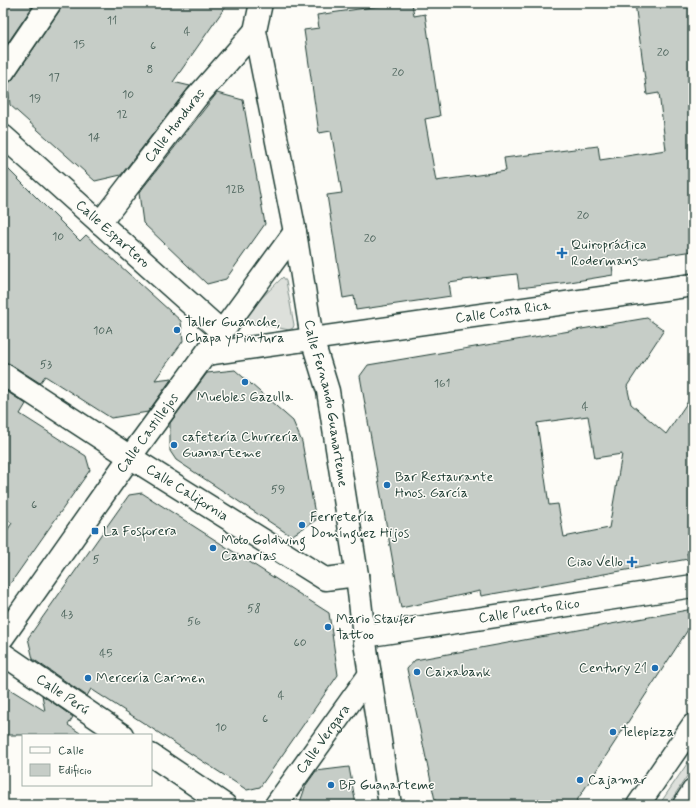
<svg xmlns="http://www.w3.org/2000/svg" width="696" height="808" viewBox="0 0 696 808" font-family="Mynerve,sans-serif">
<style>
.green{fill:#dde0db;stroke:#7e8e88}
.building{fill:#c6cdc7;stroke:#1f3d34;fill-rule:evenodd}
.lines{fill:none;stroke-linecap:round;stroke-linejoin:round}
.minor-casing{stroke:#1f3d34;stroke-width:25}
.minor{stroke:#fdfcf7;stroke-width:22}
.poi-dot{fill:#1f6fb2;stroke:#fdfcf7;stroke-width:1.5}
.labels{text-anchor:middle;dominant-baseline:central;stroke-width:3;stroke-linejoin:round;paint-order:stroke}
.number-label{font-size:12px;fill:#496159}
.street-label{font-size:14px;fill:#1f3d34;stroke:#fdfcf7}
.poi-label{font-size:14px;fill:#1f3d34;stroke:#fdfcf7;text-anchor:start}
</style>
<rect width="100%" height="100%" fill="#fdfcf7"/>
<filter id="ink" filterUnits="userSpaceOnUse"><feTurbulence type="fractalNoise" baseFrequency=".025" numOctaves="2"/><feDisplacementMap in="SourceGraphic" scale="8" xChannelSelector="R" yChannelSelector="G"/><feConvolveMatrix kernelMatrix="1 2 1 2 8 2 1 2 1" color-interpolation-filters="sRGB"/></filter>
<g filter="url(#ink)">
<path class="green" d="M283,277L286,281L294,325L293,328L289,330L247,321L245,318L247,312Z
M693,755V767L668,805H659Z"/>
<path class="building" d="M3,3H35L5,47L3,28Z
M62,3H228L173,82L190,86L121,175L95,181L10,105L8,83L13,79L60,10Z
M400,3H412L414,16L425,14L440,116L425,119L436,181L506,171L504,158L598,146L600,160L666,150L659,93L647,95L635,3H693V251L612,263L613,275L570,282L519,288L517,274L463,280V281L449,283L451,296L356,310L354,296L343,298L327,195L342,193L331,131L319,133L304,30L319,28L317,15Z
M217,93L243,100L265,224L226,279L207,284L143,223L139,193Z
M3,164L80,241L86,235L181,321L183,341L155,380L172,378L148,412L111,418L45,376L40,383L10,364L3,362Z
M647,318L664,330L627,386L631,404L666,434L693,394V552L687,553L688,559L481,596L480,591L401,608L360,376L368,365ZM588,416L595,458L622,454L609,528L564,537L558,504L549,505L537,423Z
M235,370L293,421L302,442L316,520L291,536L176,460L170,451V423L207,373Z
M3,389L26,404L20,414L86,456L90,470L3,594V537L12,523L3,517Z
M142,493L329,613L338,675L260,787L247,790L91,689L87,696L33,659L28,638L129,495Z
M693,609V622L574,805H436L407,669L415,660Z
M3,685L45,711L42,695L73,717L68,725L83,735H3Z
M349,767L356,805H299L306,785L316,771Z"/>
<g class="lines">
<defs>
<g id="minor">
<path id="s1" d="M261,3L255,31L295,232L312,339L328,391L357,575L364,636L390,805"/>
<path d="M3,72L50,3"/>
<path id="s2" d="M3,136L222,332"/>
<path id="s3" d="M100,223L196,98L255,31"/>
<path id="s4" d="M206,354L693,285"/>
<path id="s5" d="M3,374L130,457L325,579L357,575"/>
<path id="s6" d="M364,636L693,586"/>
<path id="s7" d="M3,637L130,457L295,232"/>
<path id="s8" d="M3,654L122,735"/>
<path d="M151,755L225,805"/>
<path id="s9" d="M276,805L370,674"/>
<path d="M638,805L693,725"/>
<path d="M684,805L693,791"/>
</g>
</defs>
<use href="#minor" class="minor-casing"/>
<use href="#minor" class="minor"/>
</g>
</g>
<g class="poi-dot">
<path d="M560 247h4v4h4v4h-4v4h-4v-4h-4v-4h4z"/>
<circle cx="177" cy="330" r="4"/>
<circle cx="245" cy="382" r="4"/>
<circle cx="174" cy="445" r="4"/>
<circle cx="387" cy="485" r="4"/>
<circle cx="302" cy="525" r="4"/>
<rect x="91" y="527" width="8" height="8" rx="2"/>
<circle cx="213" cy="548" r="4"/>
<path d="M630 556h4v4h4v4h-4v4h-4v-4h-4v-4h4z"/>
<circle cx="328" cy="627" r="4"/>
<circle cx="655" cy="668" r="4"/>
<circle cx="417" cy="672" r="4"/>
<circle cx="88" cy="678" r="4"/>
<circle cx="613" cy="732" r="4"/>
<circle cx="580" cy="780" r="4"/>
<circle cx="331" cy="785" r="4"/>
</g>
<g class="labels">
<g class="number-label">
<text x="112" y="21">11</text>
<text x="187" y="32">4</text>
<text x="79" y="45">15</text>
<text x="153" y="46">6</text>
<text x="663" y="53">20</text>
<text x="150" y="70">8</text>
<text x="398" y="73">20</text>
<text x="54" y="78">17</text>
<text x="128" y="95">10</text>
<text x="35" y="99">19</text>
<text x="122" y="115">12</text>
<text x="94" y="138">14</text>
<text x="235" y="190">12B</text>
<text x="583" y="216">20</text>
<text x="58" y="237">10</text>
<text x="370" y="239">20</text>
<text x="103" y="331">10A</text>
<text x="46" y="365">53</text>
<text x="442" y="384">161</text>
<text x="585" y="407">4</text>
<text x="278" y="490">59</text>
<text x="34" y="505">6</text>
<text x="96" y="560">5</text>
<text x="254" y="609">58</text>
<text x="67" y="615">43</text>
<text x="194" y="622">56</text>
<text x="300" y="643">60</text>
<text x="106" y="654">45</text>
<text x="281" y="696">4</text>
<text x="265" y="719">6</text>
<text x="221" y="728">10</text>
</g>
<g class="street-label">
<text stroke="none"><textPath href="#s3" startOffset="123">Calle Honduras</textPath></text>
<text stroke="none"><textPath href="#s2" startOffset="147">Calle Espartero</textPath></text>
<text stroke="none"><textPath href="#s4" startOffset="300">Calle Costa Rica</textPath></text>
<text stroke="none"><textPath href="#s1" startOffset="408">Calle Fernando Guanarteme</textPath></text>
<text stroke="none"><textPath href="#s7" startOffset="250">Calle Castillejos</textPath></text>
<text stroke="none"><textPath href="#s5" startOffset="219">Calle California</textPath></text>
<text stroke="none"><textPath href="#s6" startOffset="167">Calle Puerto Rico</textPath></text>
<text stroke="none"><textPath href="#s8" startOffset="72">Calle Perú</textPath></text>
<text stroke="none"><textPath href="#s9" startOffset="81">Calle Vergara</textPath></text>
</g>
<g class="poi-label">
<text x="571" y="245">Quiropráctica<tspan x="571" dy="16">Rodermans</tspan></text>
<text x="185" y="322">Taller Guanche,<tspan x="185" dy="16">Chapa y Pintura</tspan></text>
<text x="245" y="397" text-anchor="middle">Muebles Gazulla</text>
<text x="182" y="437">cafetería Churrería<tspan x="182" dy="16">Guanarteme</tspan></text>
<text x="395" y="477">Bar Restaurante<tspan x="395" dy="16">Hnos. García</tspan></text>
<text x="310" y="517">Ferretería<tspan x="310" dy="16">Domínguez Hijos</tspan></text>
<text x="103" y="531">La Fosforera</text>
<text x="221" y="540">Moto Goldwing<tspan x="221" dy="16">Canarias</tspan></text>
<text x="623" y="562" text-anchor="end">Ciao Vello</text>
<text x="336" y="619">Mario Staufer<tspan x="336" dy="16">Tattoo</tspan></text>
<text x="647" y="668" text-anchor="end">Century 21</text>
<text x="425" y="672">Caixabank</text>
<text x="96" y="678">Mercería Carmen</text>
<text x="621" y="732">Telepizza</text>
<text x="588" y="780">Cajamar</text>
<text x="339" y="785">BP Guanarteme</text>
</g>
</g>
<rect width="696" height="808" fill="none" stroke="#fdfcf7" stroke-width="16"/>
<rect x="8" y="8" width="680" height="792" fill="none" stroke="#1f3d34" stroke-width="1.5" filter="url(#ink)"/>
<rect x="22" y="734" width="130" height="52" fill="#fdfcf7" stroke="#a4b0a9"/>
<rect x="30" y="747" width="20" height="6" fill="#fdfcf7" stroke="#a4b0a9"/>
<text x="58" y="754" font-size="12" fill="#1f3d34">Calle</text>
<rect x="30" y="764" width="20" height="12" fill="#c6cdc7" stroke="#a4b0a9"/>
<text x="58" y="774" font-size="12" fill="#1f3d34">Edificio</text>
</svg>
